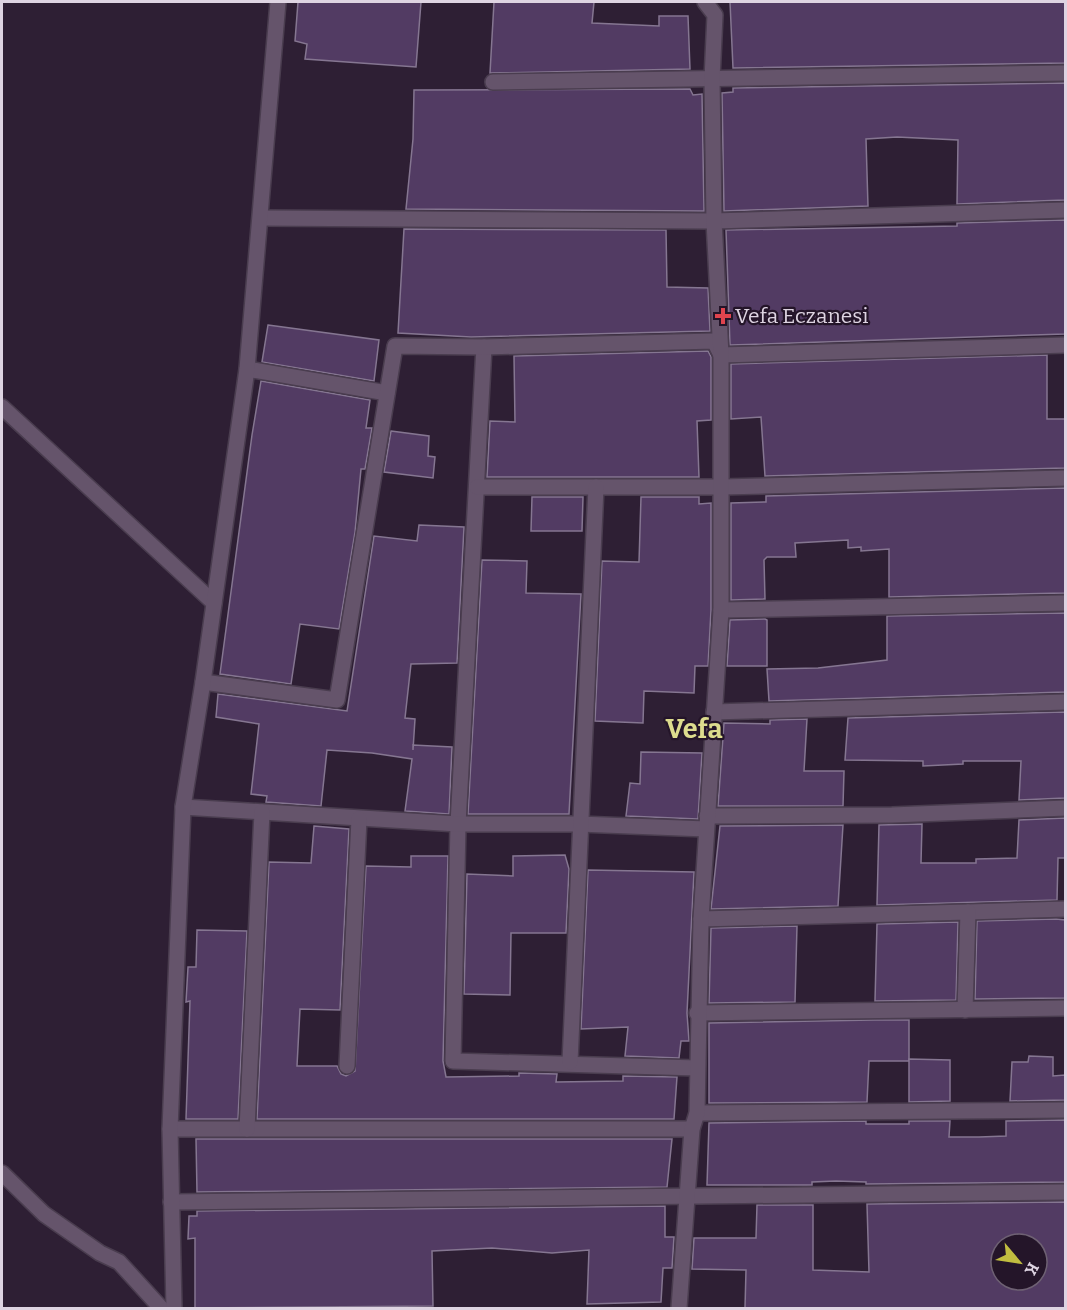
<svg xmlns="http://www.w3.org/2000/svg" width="1067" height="1310" font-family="Bitter,serif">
<rect width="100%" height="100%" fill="#2e1f34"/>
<g fill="#523b63" stroke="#857691" stroke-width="1.5" fill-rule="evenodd">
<polygon points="298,2 421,2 416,67 305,59 307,44 295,41"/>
<polygon points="494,2 594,2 592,23 659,26 659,16 688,16 690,69 490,73"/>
<polygon points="730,2 1065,2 1065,63 733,68"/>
<polygon points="1065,83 1065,200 957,204 958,140 897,137 866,139 868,206 724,211 722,93 733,92 733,88"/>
<polygon points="690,89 693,95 702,94 704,211 406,209 413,139 414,90"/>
<polygon points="1065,220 1065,334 730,345 726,230 957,226 957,223"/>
<polygon points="404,229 666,230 667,287 708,288 710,331 471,337 398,333"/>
<polygon points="268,325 379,340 374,381 262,362"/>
<polygon points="708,351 711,357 711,420 697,421 699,477 487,477 490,421 515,422 514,356"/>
<polygon points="1047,355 1047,419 1065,419 1065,468 765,476 761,417 731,419 731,364"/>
<polygon points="261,381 370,400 366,428 372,428 365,469 361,469 355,532 339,629 300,624 291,684 220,674 252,435"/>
<polygon points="391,431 429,436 428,456 435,457 433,478 384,472"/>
<polygon points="1065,488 1065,593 889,597 889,549 861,551 861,547 848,548 848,540 795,543 796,557 767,557 764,560 765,599 731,600 731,503 766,502 766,496"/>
<polygon points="532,497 583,497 582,531 531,531"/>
<polygon points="641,497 699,497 699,504 711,503 711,610 708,666 695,666 694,693 644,691 643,723 595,721 602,561 639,562"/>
<polygon points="419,525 464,527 457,663 411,664 405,718 415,719 413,750 413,745 452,747 449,814 405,811 412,759 372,753 327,750 321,806 266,802 267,796 251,794 259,724 216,717 218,694 347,711 374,536 417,541"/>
<polygon points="482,560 527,561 526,593 581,594 569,814 468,814"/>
<polygon points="1065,613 1065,692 769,701 767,669 818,668 887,660 887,616"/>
<polygon points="765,619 767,620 767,666 727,666 730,620"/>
<polygon points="1065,712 1065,798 1019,800 1021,761 963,761 963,764 923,766 923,761 845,760 848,718"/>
<polygon points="807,719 804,771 844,771 843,806 718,806 724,723 770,724 770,720"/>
<polygon points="641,752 702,753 698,819 626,816 630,783 640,784"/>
<polygon points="1065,818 1065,858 1058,858 1057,900 877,905 879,825 922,824 921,863 976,863 976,859 1017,858 1019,820"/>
<polygon points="843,825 838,906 711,909 720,826"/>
<polygon points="314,826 349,829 340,1010 300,1009 297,1066 337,1066 341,1074 346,1076 355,1071 366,866 411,867 411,856 448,856 443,1061 446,1077 519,1076 519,1073 557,1074 556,1082 623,1081 623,1076 677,1077 674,1119 257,1119 269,862 311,863"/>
<polygon points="565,855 569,869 566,933 511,933 510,995 464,994 467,874 513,876 513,856"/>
<polygon points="588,870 694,872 687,1013 689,1041 681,1041 679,1058 625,1056 628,1027 581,1029"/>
<polygon points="1056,919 1065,920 1065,998 975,999 977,921"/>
<polygon points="958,922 956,1000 875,1001 877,924"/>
<polygon points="797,926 795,1002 709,1003 711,928"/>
<polygon points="197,930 247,931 238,1119 186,1119 190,1001 186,1002 188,967 196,967"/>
<polygon points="874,1020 909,1020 909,1061 869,1061 867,1102 709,1103 709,1023"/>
<polygon points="1029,1056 1053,1057 1053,1076 1065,1075 1065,1100 1010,1101 1012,1062 1028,1062"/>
<polygon points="909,1059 950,1060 950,1101 909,1102"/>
<polygon points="1065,1120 1065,1182 866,1184 866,1182 836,1181 812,1182 812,1185 707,1185 709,1123 866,1121 866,1124 909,1124 909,1121 950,1121 949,1137 979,1137 1006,1136 1006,1121"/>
<polygon points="196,1139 672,1139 667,1187 197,1192"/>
<path d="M 1065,1202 L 1065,1308 L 745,1308 L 746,1270 L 692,1269 L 694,1238 L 756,1238 L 757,1205 L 813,1205 L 813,1270 L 869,1272 L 867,1204 ZM 1001,1244 L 1037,1244 L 1037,1280 L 1001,1280 Z"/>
<polygon points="665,1206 665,1237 674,1237 672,1268 663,1268 661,1302 587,1304 589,1250 552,1253 492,1248 432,1251 433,1306 195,1308 195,1238 188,1239 189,1216 197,1216 197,1211"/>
</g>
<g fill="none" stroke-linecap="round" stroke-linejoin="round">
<g stroke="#4a3d4f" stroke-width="18">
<g id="minor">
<polyline points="493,82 1066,73"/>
<polyline points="261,218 714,221 1066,210"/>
<polyline points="484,347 458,824 453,1061 697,1068"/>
<polyline points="247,369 387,393"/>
<polyline points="2,407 214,603"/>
<polyline points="477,487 722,487 1066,478"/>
<polyline points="721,610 1066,603"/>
<polyline points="203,682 337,700 395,346 484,347 714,341 721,355 1066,345"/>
<polyline points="714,712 1066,702"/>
<polyline points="183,807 458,824 579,824 706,829"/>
<polyline points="707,816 892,815 1066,808"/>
<polyline points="968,912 1066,909"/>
<polyline points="701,919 968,912 965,1010"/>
<polyline points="697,1013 1066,1008"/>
<polyline points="570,1062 596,487"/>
<polyline points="347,1066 359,819"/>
<polyline points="697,1113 1066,1110"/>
<polyline points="170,1129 692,1129"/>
<polyline points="247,1129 262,812"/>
<polyline points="2,1173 44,1214 100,1253 119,1262 161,1308"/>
<polyline points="171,1202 1066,1192"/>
<polyline points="174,1308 170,1129 183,807 203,682 247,369 278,2"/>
<polyline points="679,1308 692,1129 697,1113 701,919 721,610 721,355 714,221 712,79 715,15 705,2"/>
</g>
</g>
<use href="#minor" stroke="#65546b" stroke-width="15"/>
</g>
<path fill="#e0444e" stroke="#241529" stroke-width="2" d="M720 307h6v6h6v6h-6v6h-6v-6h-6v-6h6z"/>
<g text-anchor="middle" stroke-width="4.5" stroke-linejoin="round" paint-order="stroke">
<g font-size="21" fill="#ded4e2" stroke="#241529" text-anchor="start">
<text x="735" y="323">Vefa Eczanesi</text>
</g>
<g font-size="27" font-weight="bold" fill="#dddc8e" stroke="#241529">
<text x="694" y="738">Vefa</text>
</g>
</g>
<rect width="1067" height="1310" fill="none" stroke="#ded4e2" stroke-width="6"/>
<g transform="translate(1019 1262) rotate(119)"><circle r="28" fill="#241529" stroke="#6e6173" stroke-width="1.5"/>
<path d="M0-4.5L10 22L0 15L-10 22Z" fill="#c1bd40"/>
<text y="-9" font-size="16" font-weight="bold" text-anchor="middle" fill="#ded4e2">K</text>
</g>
</svg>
